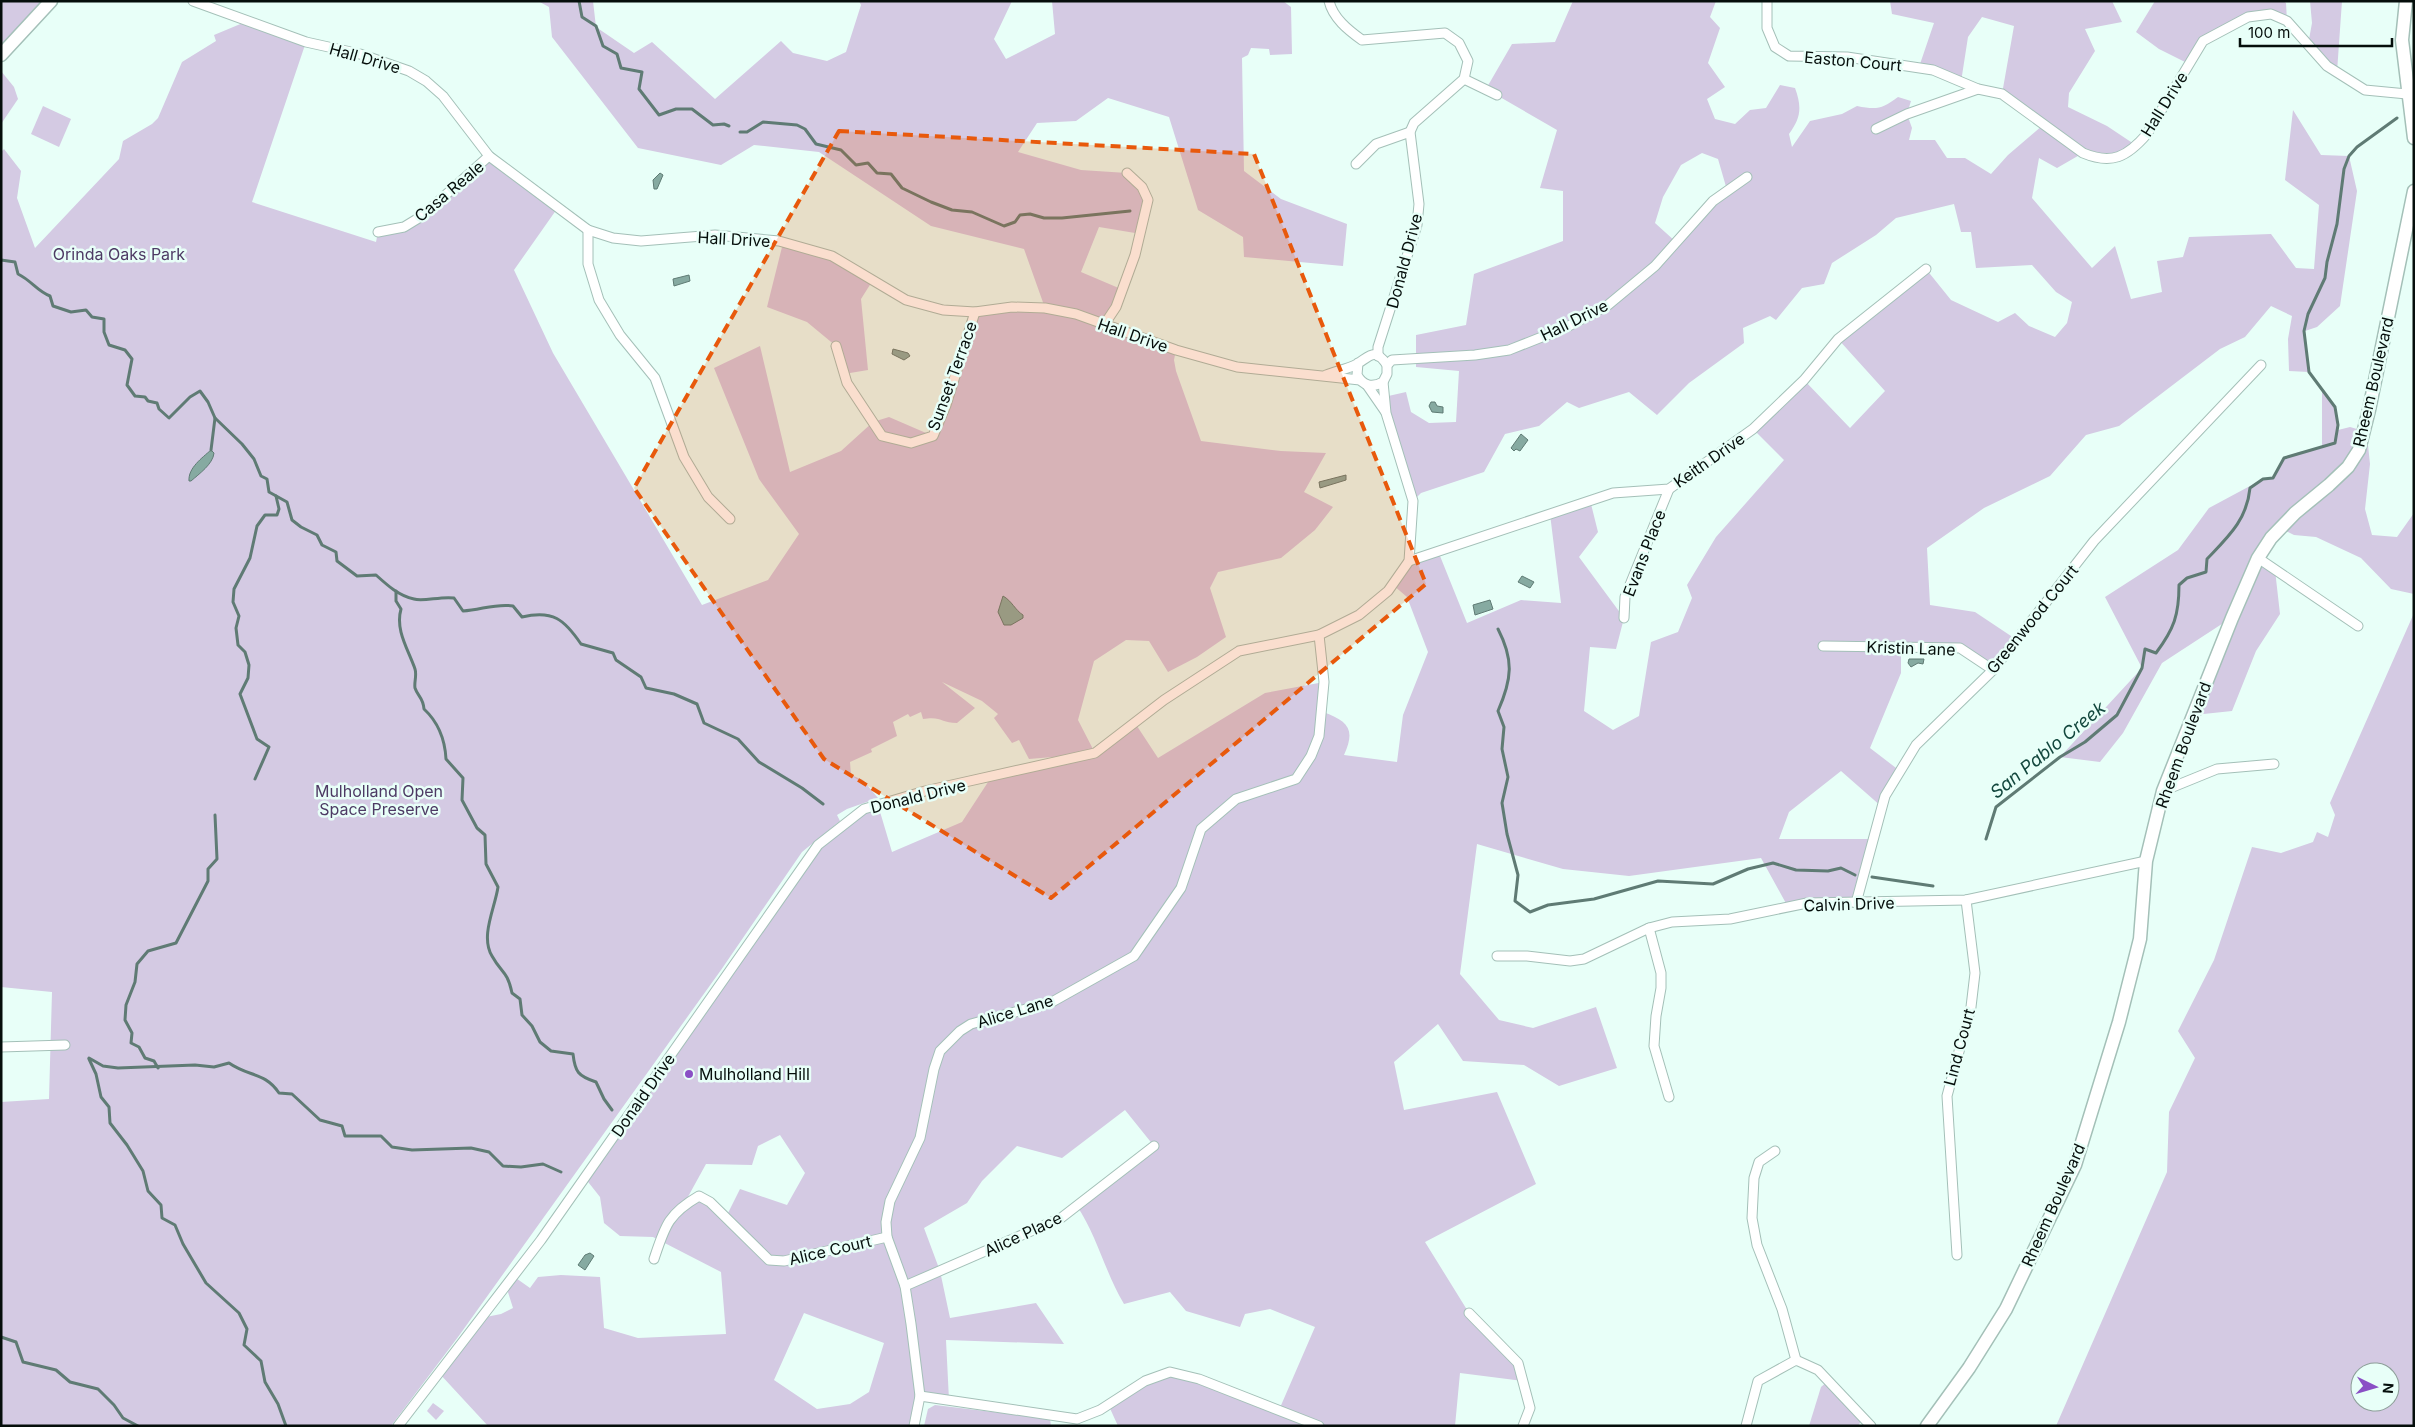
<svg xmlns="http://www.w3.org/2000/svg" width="2415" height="1427" font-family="Inter,sans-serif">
<rect width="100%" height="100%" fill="#e8fff8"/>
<g fill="#d4cae3" fill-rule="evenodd">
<polygon points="1,1 51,1 1,55"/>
<path d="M 538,1 L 593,1 L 596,27 L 634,53 L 652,42 L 715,99 L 781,41 L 793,53 L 827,61 L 846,52 L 861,5 L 859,1 L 1012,1 L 994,39 L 1006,59 L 1055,34 L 1052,1 L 1283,1 L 1291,7 L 1292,54 L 1270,55 L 1269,49 L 1251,48 L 1248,55 L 1242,58 L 1244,171 L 1281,199 L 1347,224 L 1343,266 L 1244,257 L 1243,237 L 1198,210 L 1169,117 L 1108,98 L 1076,121 L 1037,123 L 1018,152 L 1081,170 L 1127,173 L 1148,200 L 1141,234 L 1099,227 L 1081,272 L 1121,289 L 1104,324 L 1176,350 L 1174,360 L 1176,371 L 1201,441 L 1281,451 L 1326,453 L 1304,492 L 1333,507 L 1315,530 L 1281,558 L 1218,572 L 1210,588 L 1226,637 L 1197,657 L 1168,672 L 1149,641 L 1126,640 L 1094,661 L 1078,720 L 1095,753 L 1135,723 L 1158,758 L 1265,693 L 1324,682 L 1323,712 C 1348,721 1356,729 1344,755 L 1397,762 L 1403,715 L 1428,652 L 1407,597 L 1393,585 L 1409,561 L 1438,551 L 1467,623 L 1521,600 L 1561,603 L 1550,514 L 1590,500 L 1598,532 L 1579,557 L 1624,618 L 1616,649 L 1590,647 L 1584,711 L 1613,730 L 1639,716 L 1651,642 L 1678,632 L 1692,598 L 1687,585 L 1716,537 L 1784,460 L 1753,429 L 1804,380 L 1850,428 L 1885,391 L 1838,339 L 1926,269 L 1951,300 L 1998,322 L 2015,313 L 2029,326 L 2055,337 L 2067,323 L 2072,302 L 2056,292 L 2032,265 L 1976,268 L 1971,232 L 1961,232 L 1954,204 L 1896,218 L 1876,235 L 1832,263 L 1824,284 L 1802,288 L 1776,320 L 1770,316 L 1743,328 L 1744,343 L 1689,383 L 1657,415 L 1629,392 L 1579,408 L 1567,402 L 1539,426 L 1505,434 L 1484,472 L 1421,493 L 1413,501 L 1384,397 L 1406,392 L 1411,412 L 1429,423 L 1456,422 L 1459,371 L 1416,367 L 1416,335 L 1466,325 L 1474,274 L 1563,241 L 1563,191 L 1540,188 L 1557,130 L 1486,89 L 1512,44 L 1555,42 L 1573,1 L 1716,1 L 1710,17 L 1720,28 L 1708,63 L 1725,87 L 1707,99 L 1715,119 L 1735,124 L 1750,110 L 1766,108 L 1780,85 L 1795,88 C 1802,107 1801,118 1789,134 L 1792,147 L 1810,121 L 1842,114 L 1857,106 C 1877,110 1882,109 1898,97 L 1911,101 L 1907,114 L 1912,128 L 1909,140 L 1935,140 L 1947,158 L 1965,158 L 1991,174 L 2008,155 L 2043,125 L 2002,94 L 2014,26 L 1982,17 L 1968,37 L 1961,82 L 1919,67 L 1934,23 L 1892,14 L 1890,1 L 2112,1 L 2122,22 L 2085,29 L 2095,51 L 2069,93 L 2068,107 L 2107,126 L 2137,146 L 2112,159 L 2083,153 L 2057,168 L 2039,158 L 2032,198 L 2092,268 L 2115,246 L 2131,299 L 2162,292 L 2157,261 L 2183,257 L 2189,237 L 2271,234 L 2296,268 L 2314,269 L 2319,205 L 2285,180 L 2293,110 L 2321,155 L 2349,156 L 2357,191 L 2340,306 L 2317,327 L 2305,331 L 2309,372 L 2289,371 L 2288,339 L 2292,316 L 2271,306 L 2245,337 L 2220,349 L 2119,426 L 2086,435 L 2050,476 L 1984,508 L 1927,548 L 1930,605 L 1975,612 L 2017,640 L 1993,670 L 1960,648 L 1901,647 L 1901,673 L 1870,748 L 1900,771 L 1882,807 L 1841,771 L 1789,812 L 1779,839 L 1873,839 L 1856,903 L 1788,907 L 1761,858 L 1629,876 L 1563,869 L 1477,844 L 1460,974 L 1499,1020 L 1533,1028 L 1596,1007 L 1617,1068 L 1559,1086 L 1524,1065 L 1463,1061 L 1438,1024 L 1394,1062 L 1404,1110 L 1497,1092 L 1536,1184 L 1425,1242 L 1469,1313 L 1518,1363 L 1523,1381 L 1460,1373 L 1455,1426 L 1118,1426 L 1108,1404 L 1170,1372 L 1279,1410 L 1315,1327 L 1270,1309 L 1245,1314 L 1240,1327 L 1186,1311 L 1170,1292 L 1124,1304 C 1105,1272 1097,1236 1077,1206 L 1154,1146 L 1125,1110 L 1062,1158 L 1017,1146 L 982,1181 L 967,1203 L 924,1228 L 940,1271 L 950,1318 L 1036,1303 L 1064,1344 L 946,1340 L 949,1400 L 920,1396 L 914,1426 L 488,1426 L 439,1373 L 481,1318 L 501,1314 L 513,1308 L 506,1286 L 513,1276 L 530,1288 L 538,1277 L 561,1275 L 600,1277 L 604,1328 L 638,1338 L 726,1334 L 721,1272 L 653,1237 L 620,1236 L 604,1223 L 600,1197 L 585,1178 L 818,845 L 864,809 L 878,805 L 892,852 L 962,822 L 990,779 L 1089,754 L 1029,759 L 1019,740 L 1012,743 L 994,718 L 998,714 L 982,701 L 942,682 L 975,708 L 957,723 C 941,723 942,716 923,719 L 921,712 L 910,717 L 908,714 L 893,722 L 897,736 L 871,749 L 872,752 L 850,762 L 851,775 L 863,780 L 878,798 L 847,809 L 837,815 L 840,821 L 802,852 L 721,970 L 458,1337 L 391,1426 L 1,1426 L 1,1102 L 49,1099 L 52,992 L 1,987 L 1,152 L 4,149 L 21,171 L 17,198 L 35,248 L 119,159 L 123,141 L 152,124 L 158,118 L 182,62 L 216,41 L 214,35 L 250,20 L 306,42 L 252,202 L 376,242 L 378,232 L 404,227 L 489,156 L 559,206 L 514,270 L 553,353 L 702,605 L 768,580 L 799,534 L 759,479 L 714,368 L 760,346 L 790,472 L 841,451 L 873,422 L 889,417 L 933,436 L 975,312 L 1045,308 L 1024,249 L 931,226 L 819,152 L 754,145 L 721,165 L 638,148 L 552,37 L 549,7 ZM 1702,153 L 1718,159 L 1727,190 L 1676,242 L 1655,223 L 1663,197 L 1681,165 ZM 780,1135 L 805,1173 L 787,1205 L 740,1189 L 726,1217 L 699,1196 L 684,1204 L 706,1164 L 752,1165 L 758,1146 ZM 804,1313 L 884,1343 L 869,1392 L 850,1404 L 817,1409 L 774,1380 Z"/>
<polygon points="2155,1 2283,1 2286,3 2287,21 2271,14 2248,17 2203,41 2189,64 2159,49 2136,32"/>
<polygon points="2310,1 2342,1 2337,72 2308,45 2312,23"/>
<polygon points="1,71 14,87 18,99 1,124"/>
<polygon points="43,106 71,119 59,147 31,134"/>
<polygon points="783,243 832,256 873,280 861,299 868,370 844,374 836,346 807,322 767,307"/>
<polygon points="2322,388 2335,407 2338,430 2350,427 2357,429 2368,445 2370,464 2365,509 2372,535 2397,537 2414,513 2414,594 2391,589 2361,558 2316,537 2294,535 2280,528 2258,558 2275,570 2280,614 2256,651 2232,711 2194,715 2231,618 2162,663 2123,733 2100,762 2060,757 2142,668 2105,597 2178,550 2209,508 2263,479 2273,478 2284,458 2299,452 2322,448"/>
<path d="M 2414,613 L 2414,1426 L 2056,1426 L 2167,1172 L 2169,1112 L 2195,1058 L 2178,1031 L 2214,960 L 2252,847 L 2281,853 L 2313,842 L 2317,832 L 2328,837 L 2335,815 L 2330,803 ZM 2360,1372 L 2390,1372 L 2390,1402 L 2360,1402 Z"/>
<polygon points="1828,1381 1863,1418 1858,1426 1809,1426 1821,1387"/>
<polygon points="433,1403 444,1411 436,1420 427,1411"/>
<polygon points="935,1405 1050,1419 1051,1426 924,1426 928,1409"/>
</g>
<g fill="#86aaa1" stroke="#5f7b74">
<polygon points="660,173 663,175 657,189 654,189 653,180"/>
<polygon points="689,275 690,281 674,286 673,279"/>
<polygon points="893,349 908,353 910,356 904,360 892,354"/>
<polygon points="1431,402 1435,402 1437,406 1443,407 1443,413 1432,412 1429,406"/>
<polygon points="1521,434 1528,440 1520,451 1516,449 1514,451 1511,448"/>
<path d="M 211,450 L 214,453 C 213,464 199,474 191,481 L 189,481 C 188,468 202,458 211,450 Z"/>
<polygon points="1346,475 1346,480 1320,488 1319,482"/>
<polygon points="1522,576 1534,582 1530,588 1518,582"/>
<path d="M 1003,596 C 1012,601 1015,610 1023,615 L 1023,618 L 1011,625 L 1004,625 L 998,612 Z"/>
<polygon points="1490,600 1493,609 1475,615 1473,605"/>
<polygon points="1909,659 1924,659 1923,664 1918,663 1911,667 1908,663"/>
<polygon points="590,1253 594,1256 585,1270 578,1265 585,1255"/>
</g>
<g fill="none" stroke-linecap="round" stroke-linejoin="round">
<g stroke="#5f7b74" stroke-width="3">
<polyline points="579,1 582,17 596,26 603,46 617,54 621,68 642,72 639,89 659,115 676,109 692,109 713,125 724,124 729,126"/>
<polyline points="740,132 747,132 763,122 797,125 805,129 816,144 841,150 856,165 868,163 877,173 891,174 902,188 931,202 952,210 972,212 1004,226 1015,222 1020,215 1030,214 1044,218 1062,218 1130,211"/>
<path d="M 1,260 L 15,262 L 18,274 C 32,281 37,291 50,296 L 53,306 L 71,312 L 86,310 L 92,317 L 104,319 L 104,332 L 109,345 L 125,350 L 132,359 L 127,385 L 135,396 L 145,397 L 148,401 L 157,403 L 159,409 L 169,418 L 190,397 L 200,391 L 208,402 L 215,418 L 242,444 L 254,459 L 261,476 L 267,479 L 269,492 L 287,502 L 292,520 L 301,527 L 317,535 L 322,545 L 336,552 L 337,561 L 357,576 L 376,575 C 387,585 399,596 414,599 C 423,602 441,596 454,598 L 463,611 C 481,610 496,603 513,606 L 522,617 C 553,610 564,619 581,644 L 613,653 L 616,660 L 641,677 L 646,688 L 674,694 L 697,704 L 704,723 L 738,739 L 759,762 L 802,788 L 823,804"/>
<polyline points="211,450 215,418"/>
<path d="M 396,591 L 396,601 L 401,609 C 395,630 408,649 415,669 C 417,675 414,682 415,688 C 418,697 423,697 424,709 C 438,722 445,740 446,759 L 463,778 L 462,800 L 477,828 L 485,835 L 486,864 L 498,887 C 495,908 480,936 492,956 C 502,974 507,970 512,993 L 520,999 L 522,1015 L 532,1026 L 540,1042 L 551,1051 L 573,1054 C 575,1072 578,1076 596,1082 L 604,1099 L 612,1110"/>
<path d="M 1498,629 C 1514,660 1512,679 1498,711 L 1504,727 L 1502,749 L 1508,777 L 1502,803 L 1507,834 L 1518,875 L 1515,901 L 1530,912 L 1548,905 L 1594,899 L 1658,881 L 1713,884 L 1748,869 L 1773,863 L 1796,870 L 1828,871 L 1841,868 L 1855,875"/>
<polyline points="255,779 269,747 257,739 240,694 248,678 249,665 245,652 238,645 236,628 239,616 233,602 234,589 250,558 257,526 265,515 277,515 279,509 276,496"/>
<path d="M 1986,839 L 1996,807 L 2060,757 L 2085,742 L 2117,715 L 2142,668 L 2145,649 L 2156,653 C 2174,629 2179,615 2179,585 L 2187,578 L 2206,572 L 2207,559 C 2228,537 2247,520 2250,488 L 2263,479 L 2273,478 L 2284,458 L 2335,443 L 2338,425 L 2335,407 L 2309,372 L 2304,331 L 2308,314 L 2325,278 L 2327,262 L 2337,224 L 2344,169 L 2349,156 L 2357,147 L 2397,118"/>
<polyline points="1872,877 1933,886"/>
<path d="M 89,1058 L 103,1066 L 118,1068 L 195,1065 L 214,1067 L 229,1063 C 249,1077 265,1072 279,1093 L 292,1094 L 320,1120 L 342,1126 L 345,1136 L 381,1136 L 392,1147 L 412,1150 L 471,1148 L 489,1152 L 503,1166 L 521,1167 L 543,1164 L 561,1172"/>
<polyline points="89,1059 96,1074 101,1097 109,1107 110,1123 127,1145 143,1171 148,1191 161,1205 162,1218 175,1225 183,1244 206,1283 239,1313 247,1329 244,1345 261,1361 265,1382 278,1404 286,1426"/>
<polyline points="158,1068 154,1061 145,1058 139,1047 131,1043 132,1033 125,1020 126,1005 135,982 137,964 148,951 176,943 208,881 208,869 217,859 215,815"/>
<polyline points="1,1337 16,1342 23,1362 56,1370 70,1382 98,1389 114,1405 123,1418 138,1426"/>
</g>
<g stroke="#a4c0b8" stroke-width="11">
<g id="street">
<polyline points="193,1 306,42 360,54 409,71 426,81 443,96 489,156 588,230 613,238 641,241 715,235 779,241 832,256 906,300 943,310 975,312 1012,307 1045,308 1076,314 1176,350 1237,367 1360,380"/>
<path d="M 1329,1 C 1333,18 1348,30 1362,40 L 1445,33 L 1459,43 L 1468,61 L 1464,79 L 1414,123 L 1410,132 L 1419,204 L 1417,225 L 1378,347 L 1378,356"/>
<path d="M 1767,1 L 1767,28 L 1775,47 L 1789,56 L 1847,57 L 1933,70 L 1978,89 L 2002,94 L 2083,153 C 2112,165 2127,157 2147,134 L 2203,41 L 2248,17 L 2271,14 L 2287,21 L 2327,66 L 2365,90 L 2407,94"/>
<polyline points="1464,79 1497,95"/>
<polyline points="1876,129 1907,114 1978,89"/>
<polyline points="1356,164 1376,144 1410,132"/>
<polyline points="588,230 588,264 599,300 620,335 655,378 684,457 708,497 730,519"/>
<polyline points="378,232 404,227 422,216 489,156"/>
<polyline points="1104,325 1116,307 1135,255 1148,200 1142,187 1127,173"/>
<polyline points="836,346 847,383 882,436 911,443 933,436 946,405 975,312"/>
<polyline points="1387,365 1392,360 1475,355 1509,350 1567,327 1608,305 1655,266 1713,201 1747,177"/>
<path d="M 1326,375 C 1336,371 1348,369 1357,364 C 1369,357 1375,346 1387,365 L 1387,374 L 1383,382 C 1372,388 1363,386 1357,375 L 1358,363"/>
<polyline points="1367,385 1385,411"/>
<polyline points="2258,558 2358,626"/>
<polyline points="1409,561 1613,493 1669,489 1753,429 1804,380 1838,339 1926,269"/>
<polyline points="1624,618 1625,597 1669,489"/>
<polyline points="1823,646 1960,648 1993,670"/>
<polyline points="2163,791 2217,769 2274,764"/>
<polyline points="1856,903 1885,796 1916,745 1993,670 2094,541 2261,365"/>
<polyline points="1649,928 1661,973 1661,988 1656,1016 1654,1046 1669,1097"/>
<polyline points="1497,956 1527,956 1570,961 1584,959 1649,928 1672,922 1730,919 1807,903 1966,900 2146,861"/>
<polyline points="1,1047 65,1045"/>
<polyline points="1775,1151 1759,1162 1754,1178 1752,1218 1757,1245 1782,1309 1796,1360"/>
<polyline points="1957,1255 1947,1096 1971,1007 1975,973 1966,900"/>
<path d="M 654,1259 C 665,1226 668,1214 699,1196 L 710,1202 L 769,1260 L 784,1261 L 887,1237"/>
<polyline points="905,1286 1061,1218 1154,1146"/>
<polyline points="1469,1313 1518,1363 1530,1408 1523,1426"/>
<polyline points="920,1396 1077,1419 1100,1410 1145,1381 1170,1372 1199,1379 1319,1426"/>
<polyline points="398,1426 541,1240 818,845 864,809 925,791 1095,753 1164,700 1239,651 1319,635 1359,615 1388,591 1409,561 1413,501 1386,413 1383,382"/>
<polyline points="914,1426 920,1396 911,1324 905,1286 887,1237 886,1222 890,1201 920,1138 934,1069 940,1051 960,1031 971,1024 1052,1002 1134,956 1181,888 1201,829 1236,799 1296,779 1311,756 1319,736 1324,682 1319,635"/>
<polyline points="1746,1426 1758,1381 1796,1360 1818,1370 1871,1426"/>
</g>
</g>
<g stroke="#a4c0b8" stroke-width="15">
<g id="secondary">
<polyline points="2406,1 2402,40 2414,138"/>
<polyline points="1,55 51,1"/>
<polyline points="1927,1426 1969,1368 2006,1309 2075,1165 2119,1022 2140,939 2146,861 2163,791 2232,618 2258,558 2271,538 2295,513 2329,485 2348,467 2359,450 2369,410 2414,191"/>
</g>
</g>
<use href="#street" stroke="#fff" stroke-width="9"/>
<use href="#secondary" stroke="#fff" stroke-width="12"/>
</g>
<path fill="#e8590c" fill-opacity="0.2" stroke="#e8590c" stroke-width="4" stroke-dasharray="10 6" stroke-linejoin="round" d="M 839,131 L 1254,154 L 1426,584 L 1051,898 L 824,759 L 634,488 Z"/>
<circle fill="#8a4fc5" stroke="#e8fff8" stroke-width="2" cx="689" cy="1074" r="5"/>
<g text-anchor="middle" stroke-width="5" stroke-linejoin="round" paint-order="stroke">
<g font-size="16" fill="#050e0b" stroke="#e8fff8">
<text transform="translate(365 58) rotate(16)" y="6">Hall Drive</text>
<text transform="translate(1853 61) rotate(5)" y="6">Easton Court</text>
<text transform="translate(2164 104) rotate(-58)" y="6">Hall Drive</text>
<text transform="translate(449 191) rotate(-40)" y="6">Casa Reale</text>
<text transform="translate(734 239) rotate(3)" y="6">Hall Drive</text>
<text transform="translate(1404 261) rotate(-75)" y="6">Donald Drive</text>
<text transform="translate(1574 320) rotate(-26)" y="6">Hall Drive</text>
<text transform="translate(1133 335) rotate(19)" y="6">Hall Drive</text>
<text transform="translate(952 376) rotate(-70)" y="6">Sunset Terrace</text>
<text transform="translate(2373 382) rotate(-77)" y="6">Rheem Boulevard</text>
<text transform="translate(1709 460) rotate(-35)" y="6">Keith Drive</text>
<text transform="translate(1644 553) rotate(-69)" y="6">Evans Place</text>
<text transform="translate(2032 619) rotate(-51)" y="6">Greenwood Court</text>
<text transform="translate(1911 648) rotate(2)" y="6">Kristin Lane</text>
<text transform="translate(2183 745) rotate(-70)" y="6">Rheem Boulevard</text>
<text transform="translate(918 796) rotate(-14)" y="6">Donald Drive</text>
<text transform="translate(1849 904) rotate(-2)" y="6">Calvin Drive</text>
<text transform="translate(1015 1011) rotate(-17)" y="6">Alice Lane</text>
<text transform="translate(1959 1047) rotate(-75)" y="6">Lind Court</text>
<text transform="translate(643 1095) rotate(-55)" y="6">Donald Drive</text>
<text transform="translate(2053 1205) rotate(-66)" y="6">Rheem Boulevard</text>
<text transform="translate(1023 1234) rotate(-25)" y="6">Alice Place</text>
<text transform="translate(830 1250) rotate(-13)" y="6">Alice Court</text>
</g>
<g font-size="16" fill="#4d3a64" stroke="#e8fff8">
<text x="119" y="260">Orinda Oaks Park</text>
<text x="379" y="797">Mulholland Open<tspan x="379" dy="18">Space Preserve</tspan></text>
</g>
<g font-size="16" fill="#050e0b" stroke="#e8fff8" text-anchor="start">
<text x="699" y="1080">Mulholland Hill</text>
</g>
<g font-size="18" font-style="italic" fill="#12473d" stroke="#e8fff8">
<text transform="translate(2048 750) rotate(-39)" y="6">San Pablo Creek</text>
</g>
</g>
<rect width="2415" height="1427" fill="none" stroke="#050e0b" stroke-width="5"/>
<g transform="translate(2375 1387) rotate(95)"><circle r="24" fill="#e8fff8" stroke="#8d9f99"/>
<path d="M0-4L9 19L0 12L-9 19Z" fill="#8a4fc5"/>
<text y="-8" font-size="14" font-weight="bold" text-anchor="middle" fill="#050e0b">N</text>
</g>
<path d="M2240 38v8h152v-8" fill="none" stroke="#050e0b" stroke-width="2.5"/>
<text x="2248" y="38" font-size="15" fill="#050e0b" stroke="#e8fff8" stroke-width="4" paint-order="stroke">100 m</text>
</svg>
